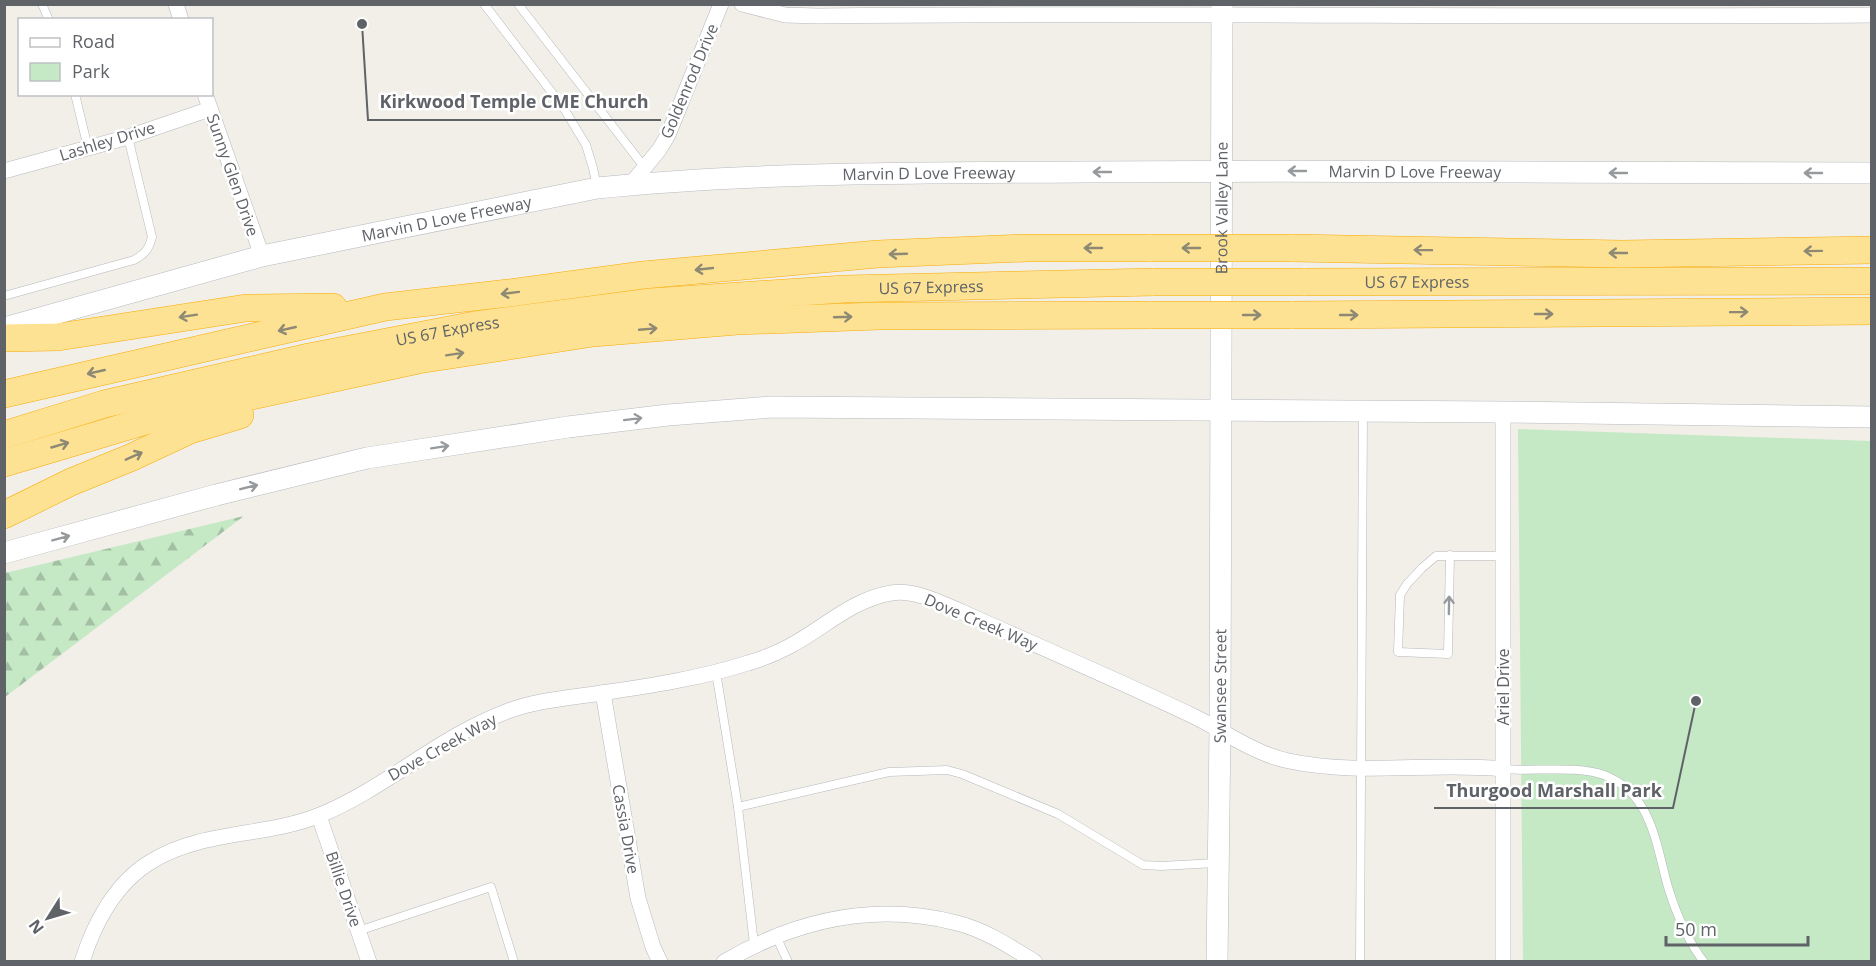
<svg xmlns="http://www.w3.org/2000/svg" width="1876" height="966" font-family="'Open Sans',sans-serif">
<defs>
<pattern id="forest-firs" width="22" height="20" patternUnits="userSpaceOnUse" patternTransform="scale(1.5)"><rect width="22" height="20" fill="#c5e8c5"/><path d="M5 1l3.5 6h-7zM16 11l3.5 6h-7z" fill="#a3c0a4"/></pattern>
</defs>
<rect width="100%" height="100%" fill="#f1efe8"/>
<polygon fill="#c5e8c5" points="1518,429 1871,441 1871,961 1523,961"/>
<polygon fill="url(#forest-firs)" points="244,516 5,697 5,573"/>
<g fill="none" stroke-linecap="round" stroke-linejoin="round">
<g stroke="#b5b8bc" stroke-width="9">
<g id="lane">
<polyline points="42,4 49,20"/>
<polyline points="484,4 563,107 586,145 593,168 597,187"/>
<polyline points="518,4 645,168"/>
<polyline points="75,94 88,148"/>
<path d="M 4,296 L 134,260 C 145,254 149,249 152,237 L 128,137"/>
<polyline points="1450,555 1448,654 1398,652 1400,595 1407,584 1422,568 1436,556 1504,556"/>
<polyline points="716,672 738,807 754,944"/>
<path d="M 1503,769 C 1533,772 1577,765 1604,775 C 1652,793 1656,845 1668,887 C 1676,913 1687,940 1704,962"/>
<polyline points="738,807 889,772 947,770 962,774 1058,814 1143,865 1161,866 1216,863"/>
<polyline points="358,931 491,887 514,962"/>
<polyline points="776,936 788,962"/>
<polyline points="1360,962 1363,412"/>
</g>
</g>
<g stroke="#b5b8bc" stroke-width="16">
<g id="street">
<polyline points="176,4 181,20"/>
<path d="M 742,4 L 785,15 L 818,16 C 1169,12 1520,18 1872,15"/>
<polyline points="205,94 262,256"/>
<polyline points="4,171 128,137 210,109"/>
<polyline points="631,184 659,150 668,135 721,4"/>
<polyline points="603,693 638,898 653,947 660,962"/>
<polyline points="319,816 369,962"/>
<path d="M 82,962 C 94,923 116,882 152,861 C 203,830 266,837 320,815 C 386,788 440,736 508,711 C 538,700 569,698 601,693 C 650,686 701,678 748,663 C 762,659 777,653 790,646 C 824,628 851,600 891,593 C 914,589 941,603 962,612 C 1038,646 1115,679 1191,715 C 1223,730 1254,754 1289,761 C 1360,776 1432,762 1503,769"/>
<path d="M 724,962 C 796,920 875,902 957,923 C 985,930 1011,947 1035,962"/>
<polyline points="1503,962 1503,412"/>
</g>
</g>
<g stroke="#b6babf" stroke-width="22">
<g id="secondary">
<path id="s1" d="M 4,328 L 262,256 L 597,188 C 758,172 921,173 1083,172 C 1346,170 1609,173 1872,173"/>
<polyline points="4,553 216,495 367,458 568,427 668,415 772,407 1503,412 1872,417"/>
<path id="s2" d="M 1217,962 L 1220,731 L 1222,4"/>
</g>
</g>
<g stroke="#f9ab00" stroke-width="28">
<g id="highway">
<polyline points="1292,248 1622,254 1872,250"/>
<path id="s3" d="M 1303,282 L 1872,281"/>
<polyline points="1291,315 1872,311"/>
<polyline points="4,338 58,337 246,308 333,307"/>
<polyline points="4,394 385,307 509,293 643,275 878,254 1027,248 1151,248"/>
<path id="s4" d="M 4,435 L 104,404 L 309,357 L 475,325 L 651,302 L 844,289 L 1154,282"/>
<polyline points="4,463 172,413 418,360 593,333 737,321 879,316 1151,315"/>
<polyline points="4,515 71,482 130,458 190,430 240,415"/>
</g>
</g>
<use href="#lane" stroke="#fff" stroke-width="8"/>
<use href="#street" stroke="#fff" stroke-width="15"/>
<use href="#secondary" stroke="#fff" stroke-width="21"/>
<use href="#highway" stroke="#fde293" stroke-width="27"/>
<g stroke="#f9ab00" stroke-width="28" stroke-linecap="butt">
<g id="highway-bridge">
<polyline points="1151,248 1292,248"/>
<polyline points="1154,282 1303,282"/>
<polyline points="1151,315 1291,315"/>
</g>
</g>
<use href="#highway-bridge" stroke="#fde293" stroke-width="27"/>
</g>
<defs><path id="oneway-shaft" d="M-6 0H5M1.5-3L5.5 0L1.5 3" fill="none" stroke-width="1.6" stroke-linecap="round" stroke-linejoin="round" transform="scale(1.5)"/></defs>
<g stroke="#979a9d">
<use href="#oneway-shaft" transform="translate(1297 171) rotate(-180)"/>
<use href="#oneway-shaft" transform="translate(1102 172) rotate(180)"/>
<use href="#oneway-shaft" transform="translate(1618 173) rotate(-180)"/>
<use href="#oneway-shaft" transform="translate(1813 173) rotate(-180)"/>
<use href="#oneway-shaft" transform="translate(633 419) rotate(-7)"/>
<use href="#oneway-shaft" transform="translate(440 447) rotate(-9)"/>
<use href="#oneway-shaft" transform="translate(249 487) rotate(-14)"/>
<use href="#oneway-shaft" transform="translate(61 538) rotate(-15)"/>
<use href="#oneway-shaft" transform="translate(1449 605) rotate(-89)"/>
</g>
<g stroke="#8e8975">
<use href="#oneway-shaft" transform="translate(1093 248) rotate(-180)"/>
<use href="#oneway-shaft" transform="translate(1191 248) rotate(-180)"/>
<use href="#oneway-shaft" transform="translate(1423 250) rotate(-179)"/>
<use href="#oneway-shaft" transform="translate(1813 251) rotate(179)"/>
<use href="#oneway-shaft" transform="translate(1618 253) rotate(-180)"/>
<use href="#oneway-shaft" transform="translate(898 254) rotate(178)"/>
<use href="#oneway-shaft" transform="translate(704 269) rotate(174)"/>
<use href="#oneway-shaft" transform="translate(510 293) rotate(173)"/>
<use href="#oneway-shaft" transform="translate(1739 312) rotate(-1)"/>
<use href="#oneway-shaft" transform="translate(1544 314)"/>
<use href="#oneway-shaft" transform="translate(1252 315)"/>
<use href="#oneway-shaft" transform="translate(1349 315)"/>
<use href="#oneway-shaft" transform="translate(188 316) rotate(171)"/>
<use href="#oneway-shaft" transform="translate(843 317) rotate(-2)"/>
<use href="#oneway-shaft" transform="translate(287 329) rotate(167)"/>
<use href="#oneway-shaft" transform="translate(648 329) rotate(-5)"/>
<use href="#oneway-shaft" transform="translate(455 354) rotate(-9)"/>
<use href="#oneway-shaft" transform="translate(96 372) rotate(167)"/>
<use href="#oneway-shaft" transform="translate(60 445) rotate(-16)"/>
<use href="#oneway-shaft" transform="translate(134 456) rotate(-24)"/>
</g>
<g text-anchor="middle" stroke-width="5" stroke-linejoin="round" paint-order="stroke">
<g font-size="16" fill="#5f6368" stroke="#fff">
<text transform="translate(689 81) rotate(-67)" y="6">Goldenrod Drive</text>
<text transform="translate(107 141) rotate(-17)" y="6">Lashley Drive</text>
<text dy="6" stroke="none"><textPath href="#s1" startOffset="1428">Marvin D Love Freeway</textPath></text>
<text dy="6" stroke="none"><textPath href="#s1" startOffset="942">Marvin D Love Freeway</textPath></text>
<text transform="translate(233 175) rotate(71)" y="6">Sunny Glen Drive</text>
<text dy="6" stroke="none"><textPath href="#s2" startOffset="754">Brook Valley Lane</textPath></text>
<text dy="6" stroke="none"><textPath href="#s1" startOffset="456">Marvin D Love Freeway</textPath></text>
<text dy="6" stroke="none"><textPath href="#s3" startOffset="114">US 67 Express</textPath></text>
<text dy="6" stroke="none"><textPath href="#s4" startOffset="942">US 67 Express</textPath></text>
<text dy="6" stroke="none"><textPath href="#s4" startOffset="456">US 67 Express</textPath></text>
<text transform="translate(981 622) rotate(23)" y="6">Dove Creek Way</text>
<text dy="6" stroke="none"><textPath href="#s2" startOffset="276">Swansee Street</textPath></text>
<text transform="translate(1503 687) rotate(-90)" y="6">Ariel Drive</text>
<text transform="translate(442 747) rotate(-29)" y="6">Dove Creek Way</text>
<text transform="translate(626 829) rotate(80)" y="6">Cassia Drive</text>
<text transform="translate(344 889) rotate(71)" y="6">Billie Drive</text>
</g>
</g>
<path fill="none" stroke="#5f6368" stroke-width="2" d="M362 24L368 120H661M1696 701L1673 808H1434"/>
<g fill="#5f6368" stroke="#fff" stroke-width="2">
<circle cx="362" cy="24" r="6"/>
<circle cx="1696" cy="701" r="6"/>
</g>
<g font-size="18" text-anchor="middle" font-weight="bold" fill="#5f6368" stroke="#fff" stroke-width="5" stroke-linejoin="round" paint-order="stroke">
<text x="514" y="108">Kirkwood Temple CME Church</text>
<text x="1554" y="797">Thurgood Marshall Park</text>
</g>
<rect width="1876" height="966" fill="none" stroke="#5f6368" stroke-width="12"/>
<rect x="18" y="18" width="195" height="78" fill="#ffffff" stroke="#bfc1c3" stroke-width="1.5"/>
<rect x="30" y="38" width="30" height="9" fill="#ffffff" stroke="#bfc1c3" stroke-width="1.5"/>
<text x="72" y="48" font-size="18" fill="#5f6368">Road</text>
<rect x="30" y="63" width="30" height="18" fill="#c5e8c5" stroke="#bfc1c3" stroke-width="1.5"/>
<text x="72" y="78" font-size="18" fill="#5f6368">Park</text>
<g transform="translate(48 918) rotate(233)" stroke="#ffffff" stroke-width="4.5" paint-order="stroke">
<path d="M0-4.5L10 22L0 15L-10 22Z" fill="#5f6368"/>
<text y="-9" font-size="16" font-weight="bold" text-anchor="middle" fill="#5f6368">N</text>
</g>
<path d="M1666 936v9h142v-9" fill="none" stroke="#5f6368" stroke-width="3"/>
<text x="1675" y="936" font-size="18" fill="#5f6368" stroke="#ffffff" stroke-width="4.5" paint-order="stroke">50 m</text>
</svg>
